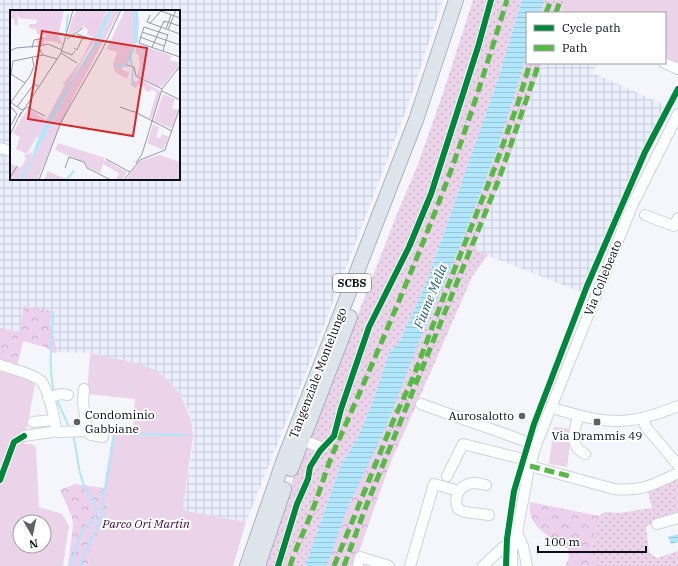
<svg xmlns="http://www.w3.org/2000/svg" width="678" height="566" font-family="'IBM Plex Serif',serif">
<defs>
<pattern id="industrial-grid" width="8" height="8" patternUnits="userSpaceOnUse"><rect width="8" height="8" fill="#ebeefd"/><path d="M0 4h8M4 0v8" fill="none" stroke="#c8cbd8"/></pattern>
<pattern id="grass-dots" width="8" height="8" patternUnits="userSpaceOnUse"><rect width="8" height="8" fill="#ebd3ea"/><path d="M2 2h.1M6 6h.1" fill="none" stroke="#c8b4c8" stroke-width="1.8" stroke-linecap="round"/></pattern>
<pattern id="forest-crowns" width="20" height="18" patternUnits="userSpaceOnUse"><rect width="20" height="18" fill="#ecd0ec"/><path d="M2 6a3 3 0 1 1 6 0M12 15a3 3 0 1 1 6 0" fill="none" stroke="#c9b1ca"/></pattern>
<pattern id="water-rules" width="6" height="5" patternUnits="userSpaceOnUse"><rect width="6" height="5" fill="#b0e7fd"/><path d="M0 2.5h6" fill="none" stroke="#96c5d8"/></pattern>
</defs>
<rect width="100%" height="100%" fill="#f4f6fc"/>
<g fill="url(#industrial-grid)" fill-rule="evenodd">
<path d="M 0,0 L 443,0 L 407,108 L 305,375 L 246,522 L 186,511 L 183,508 L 193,444 L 193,428 L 189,411 L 181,396 L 172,384 L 160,374 L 149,368 L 136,363 L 90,353 L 57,352 L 50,322 L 52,312 L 19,332 L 0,328 ZM 11,11 L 179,11 L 179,179 L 11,179 Z"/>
<polygon points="542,63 597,63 593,73 667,106 642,154 612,226 586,294 474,250 508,162"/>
</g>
<g fill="url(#grass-dots)">
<polygon points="473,0 488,0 474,51 445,145 411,237 368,324 346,385 333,434 320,449 309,466 275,566 264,566 285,500 312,428 339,363 399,209 418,164 442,96"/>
<polygon points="492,0 522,0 497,82 427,281 399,343 390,351 370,409 357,439 341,465 305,566 280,566 307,487 312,467 324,448 332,441 338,431 369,329 410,250 434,193 460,117"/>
<polygon points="545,0 565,0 560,13 540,13"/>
<polygon points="527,55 527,63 542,63 508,162 474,249 488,255 472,277 418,401 407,396 383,449 379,440 389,420 419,342 463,239 497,150"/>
<polygon points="678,473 678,517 646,526 649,553 657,558 678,551 678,566 596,566 591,550 599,516 605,512 619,513 652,508 646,484"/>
</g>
<g fill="url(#forest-crowns)">
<polygon points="24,306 52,311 50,322 57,352 54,353 45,347 23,341 17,367 0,361 0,328 19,332"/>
<polygon points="407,396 418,401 389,466 354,566 327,566 346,512 379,440 383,448"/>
<polygon points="75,484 104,488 108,502 106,519 94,541 87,566 68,566 73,525 72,517 60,490"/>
<path d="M 530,502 L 599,516 L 591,550 L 596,566 L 565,566 L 569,558 L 568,549 C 552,539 525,525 530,502 Z"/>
</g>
<g fill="#ebd3ea" fill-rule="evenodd">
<polygon points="565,0 678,0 678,63 665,57 665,13 566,13 561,11"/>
<polygon points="90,353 136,363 155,370 172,384 181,396 191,420 193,436 183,508 186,511 246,522 233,566 87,566 94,541 106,519 108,502 104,488 113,433 133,432 135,399 87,394"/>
<path d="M 0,370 L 24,378 L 35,384 L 24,444 L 32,444 L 36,447 L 39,507 L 62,514 L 69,526 L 63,566 L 0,566 ZM 20,522 L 44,522 L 44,546 L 20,546 Z"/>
<polygon points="554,427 572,429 567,467 549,464"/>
</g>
<g fill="url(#water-rules)">
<polygon points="522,0 545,0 540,13 527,13 527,55 497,150 463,239 419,342 389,420 346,512 327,566 305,566 341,465 357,439 370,409 390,351 399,343 427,281 497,82"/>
<polygon points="678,534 678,542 671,544 668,537"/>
</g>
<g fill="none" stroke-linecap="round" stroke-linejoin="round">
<g stroke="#b0e7fd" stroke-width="2">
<path d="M 53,312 C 52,339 48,366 54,392"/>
<polyline points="56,398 70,429"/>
<path d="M 71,566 C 74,554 77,542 83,531 C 86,526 93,522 95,517 C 100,507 91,499 87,491 C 77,474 78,453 73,435"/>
<path d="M 80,566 C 82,561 83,556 85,551 C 93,533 109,516 101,495 L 105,489 L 114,434 L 186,435"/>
</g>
<g stroke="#d1d3dc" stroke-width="12">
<g id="minor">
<polyline points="664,63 678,69"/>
<polyline points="0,148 11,151"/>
<polyline points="645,215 674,226 678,218"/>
<path d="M 0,365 C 11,369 34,374 41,381 C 48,388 55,420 56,430 L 58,432 L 87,431"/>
<polyline points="84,389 83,402 87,431 91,435 103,437"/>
<polyline points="48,398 61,394 68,395"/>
<polyline points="421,404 536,445"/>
<path d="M 552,408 C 577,415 604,424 631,420 C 647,418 663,412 678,406"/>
<path d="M 578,416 C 575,431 568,445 585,454"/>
<polyline points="642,418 646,427 678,465"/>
<polyline points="33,422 54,420"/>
<polyline points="24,436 52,432 56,430"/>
<polyline points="302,440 323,448"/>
<path d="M 530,466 L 614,489 C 642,492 654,484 678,473"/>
<polyline points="447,476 463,444 531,461"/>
<path d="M 486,485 C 482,484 477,483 473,483 C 459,485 453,497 458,509 L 465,512 L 489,515"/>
<polyline points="657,524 678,518"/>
<polyline points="517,533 523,546 527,566"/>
<polyline points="358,566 360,557 389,566"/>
<polyline points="410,566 434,484 459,491"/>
<polyline points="483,566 503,547 515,544"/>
<polyline points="512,566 512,551 517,533 528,473 536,445 632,206 678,114"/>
</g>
</g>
<g stroke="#aab2bd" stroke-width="16">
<g id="highway">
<polyline points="291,469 350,317"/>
<polyline points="247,566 283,462 416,120 456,0"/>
<polyline points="258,566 284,489"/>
</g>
</g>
<use href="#minor" stroke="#fdfeff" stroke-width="10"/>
<use href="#highway" stroke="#dde4ec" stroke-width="14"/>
<g stroke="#58b947" stroke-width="5" stroke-dasharray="10 5" stroke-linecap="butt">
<polyline points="546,13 551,0"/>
<polyline points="556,13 560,0"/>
<polyline points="530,466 569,476"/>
<path d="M 290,566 C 296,547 305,530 312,511 C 320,492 325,472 333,453 C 373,363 412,273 447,181 C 469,122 488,61 507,0"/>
<polyline points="334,566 394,419 413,378 442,301 493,172 518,103 530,63"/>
<polyline points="344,566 365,509 499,179 539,63"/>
</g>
<g stroke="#fff" stroke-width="8">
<g id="cycleway">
<polyline points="0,480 14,442 24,436"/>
<polyline points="278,566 297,504 308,479 310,467 320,451 334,436 341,409 369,327 409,247 431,194 478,47 491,0"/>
<polyline points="506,566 507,539 514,491 534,424 587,286 645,152 678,89"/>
</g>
</g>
<use href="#cycleway" stroke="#00873e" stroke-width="6"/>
</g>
<g fill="#5e6068" stroke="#fff" stroke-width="1.5">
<circle cx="522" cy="416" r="4"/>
<circle cx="77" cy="422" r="4"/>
<rect x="593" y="418" width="8" height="8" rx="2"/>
</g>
<g text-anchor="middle" stroke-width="4" stroke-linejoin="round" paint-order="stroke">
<rect fill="#fff" stroke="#56575d" stroke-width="1" x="333" y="274" width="38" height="18" rx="3"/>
<g font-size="11" font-weight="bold" fill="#0d0f18">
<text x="352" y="287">SCBS</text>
</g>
<g font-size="12" fill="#0d0f18" stroke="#fff">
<text transform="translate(603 278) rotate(-68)" y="4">Via Collebeato</text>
<text transform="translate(318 373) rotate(-69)" y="4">Tangenziale Montelungo</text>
</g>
<g font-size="12" fill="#0d0f18" stroke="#fff" text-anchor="start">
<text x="85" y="419">Condominio<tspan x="85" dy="14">Gabbiane</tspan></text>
<text x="514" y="420" text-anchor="end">Aurosalotto</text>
<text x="597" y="440" text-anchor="middle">Via Drammis 49</text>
</g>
<g font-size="12" font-style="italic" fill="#460842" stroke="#fff">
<text x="146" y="528">Parco Ori Martin</text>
</g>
<g font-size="13" font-style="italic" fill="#225e72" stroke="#fff">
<text transform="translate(430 296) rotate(-68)" y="5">Fiume Mella</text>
</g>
</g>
<g transform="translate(10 10)">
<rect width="170" height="170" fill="#f4f6fc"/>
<path d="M 0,0 L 7,0 L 8,15 L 5,15 L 4,9 L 1,8 L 0,13 ZM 67,0 L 83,0 L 86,8 L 93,8 L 99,0 L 90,22 L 87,23 L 90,17 L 86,13 L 77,11 L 73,17 L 58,26 L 62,8 ZM 110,0 L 62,90 L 27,170 L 12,170 L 63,71 L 88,34 L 102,1 ZM 30,15 L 43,16 L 45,26 L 43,31 L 34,31 L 35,35 L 28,36 L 26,29 L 35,28 L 36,24 L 27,24 L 26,19 L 21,19 ZM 74,47 L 32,124 L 25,130 L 55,75 L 53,74 ZM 143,115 L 149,117 L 146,127 L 150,128 L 152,124 L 159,127 L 153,140 L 137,133 ZM 48,133 L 95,148 L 90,163 L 77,157 L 74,152 L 45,140 ZM 23,137 L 21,150 L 8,170 L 4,170 L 16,149 L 14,145 L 21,143 ZM 38,161 L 51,167 L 57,169 L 34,170 Z" fill="#ebd3ea"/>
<path d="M 7,0 L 54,0 L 48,26 L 53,35 L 43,31 L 43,16 L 19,18 L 19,14 L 26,14 L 27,10 L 9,8 ZM 83,0 L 97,0 L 93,8 L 86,8 L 82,6 ZM 123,0 L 127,0 L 129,12 L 127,33 L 124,32 ZM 78,9 L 86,11 L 90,17 L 88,23 L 90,22 L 69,54 L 83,27 L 77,24 L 78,20 L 74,17 ZM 129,68 L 151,82 L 142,109 L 139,108 L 147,82 L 141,79 L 140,82 L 134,80 L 135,77 L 128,74 L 126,78 L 122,76 L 122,70 L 127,72 Z" fill="#ecd0ec"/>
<path d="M 115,0 L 123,0 L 126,18 L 124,33 L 116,56 L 113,55 L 112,60 L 119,62 L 117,69 L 105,62 L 103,54 L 107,42 L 97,39 ZM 128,34 L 162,46 L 160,50 L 170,53 L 153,76 L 148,77 L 127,65 L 130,56 L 129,46 L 125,42 ZM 153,84 L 165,89 L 162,98 L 168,100 L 162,118 L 144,111 ZM 18,98 L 36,110 L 17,144 L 6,139 L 10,127 L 3,123 ZM 149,145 L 170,152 L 170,170 L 116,170 L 130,151 ZM 95,150 L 117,162 L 113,169 L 106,170 L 109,163 L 93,154 ZM 0,153 L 11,158 L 4,170 L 0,170 Z" fill="#ebd3ea"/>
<path d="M 99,0 L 102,0 L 88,34 L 63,71 L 12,170 L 8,170 L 21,150 L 27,131 L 49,90 L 82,38 Z" fill="#b0e7fd"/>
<path fill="none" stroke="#b0e7fd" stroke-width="2" d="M 127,0 L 127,32M 56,22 L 58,4M 105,54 L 116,56 L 125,35 L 124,0M 122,55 L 120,44 L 126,34M 122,76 L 123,58M 56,170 L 64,161"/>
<path fill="none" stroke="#989aa1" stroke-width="1" d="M 151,1 L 170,8M 140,5 L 137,12 L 170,24M 154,11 L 170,16M 140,13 L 151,1M 156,19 L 161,5M 158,20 L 166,0M 132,22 L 170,35M 67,24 L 81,29M 158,25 L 134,17 L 129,33 L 170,47M 130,27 L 154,36M 57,29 L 73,18M 29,36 L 38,34 L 52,40M 142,37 L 154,11M 22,38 L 24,30 L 34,28M 64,38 L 67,40 L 73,27M 0,41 L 6,38 L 28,36 L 33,45M 52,41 L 62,45 L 65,41M 153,41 L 158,24M 51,43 L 67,53M 117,55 L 124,57 L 126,66 L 152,79M 15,73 L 1,64 L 3,51 L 33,45 L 47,49M 152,81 L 170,90M 0,92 L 12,100 L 16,98M 1,92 L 20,66 L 24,56 L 22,47M 0,96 L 7,104 L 0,117M 7,97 L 24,74 L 28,76M 17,97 L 35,106M 110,97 L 124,102M 123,101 L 162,121M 9,107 L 51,43 L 63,0M 0,125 L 11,102M 96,149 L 120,162M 126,153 L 132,144 L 152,79 L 170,56M 55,158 L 59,147 L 74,152 L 77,158 L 101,170M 0,168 L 7,156M 29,170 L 51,112 L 92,40 L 111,0M 114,170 L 130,150 L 155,140 L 170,97"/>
<path fill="#d62828" fill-opacity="0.15" stroke="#d62828" stroke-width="2" d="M 32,21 L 137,38 L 123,126 L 18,109 Z"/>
<rect width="170" height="170" fill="none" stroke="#0d0f18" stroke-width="2"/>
</g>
<rect x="526" y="12" width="140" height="52" fill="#ffffff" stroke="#9e9fa3"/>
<rect x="534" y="25" width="20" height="6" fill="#00873e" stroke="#9e9fa3"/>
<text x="562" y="32" font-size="12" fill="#0d0f18">Cycle path</text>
<rect x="534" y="45" width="20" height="6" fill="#58b947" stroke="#9e9fa3"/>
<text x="562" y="52" font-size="12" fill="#0d0f18">Path</text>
<g transform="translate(32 534) rotate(171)"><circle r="19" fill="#ffffff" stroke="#9e9fa3"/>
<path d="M0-3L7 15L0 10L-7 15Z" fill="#5e6068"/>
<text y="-6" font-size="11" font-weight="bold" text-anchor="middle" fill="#0d0f18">N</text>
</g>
<path d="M538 546v6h108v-6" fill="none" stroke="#0d0f18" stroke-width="2"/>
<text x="544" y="546" font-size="12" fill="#0d0f18" stroke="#ffffff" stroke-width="3" paint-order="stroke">100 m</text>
</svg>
